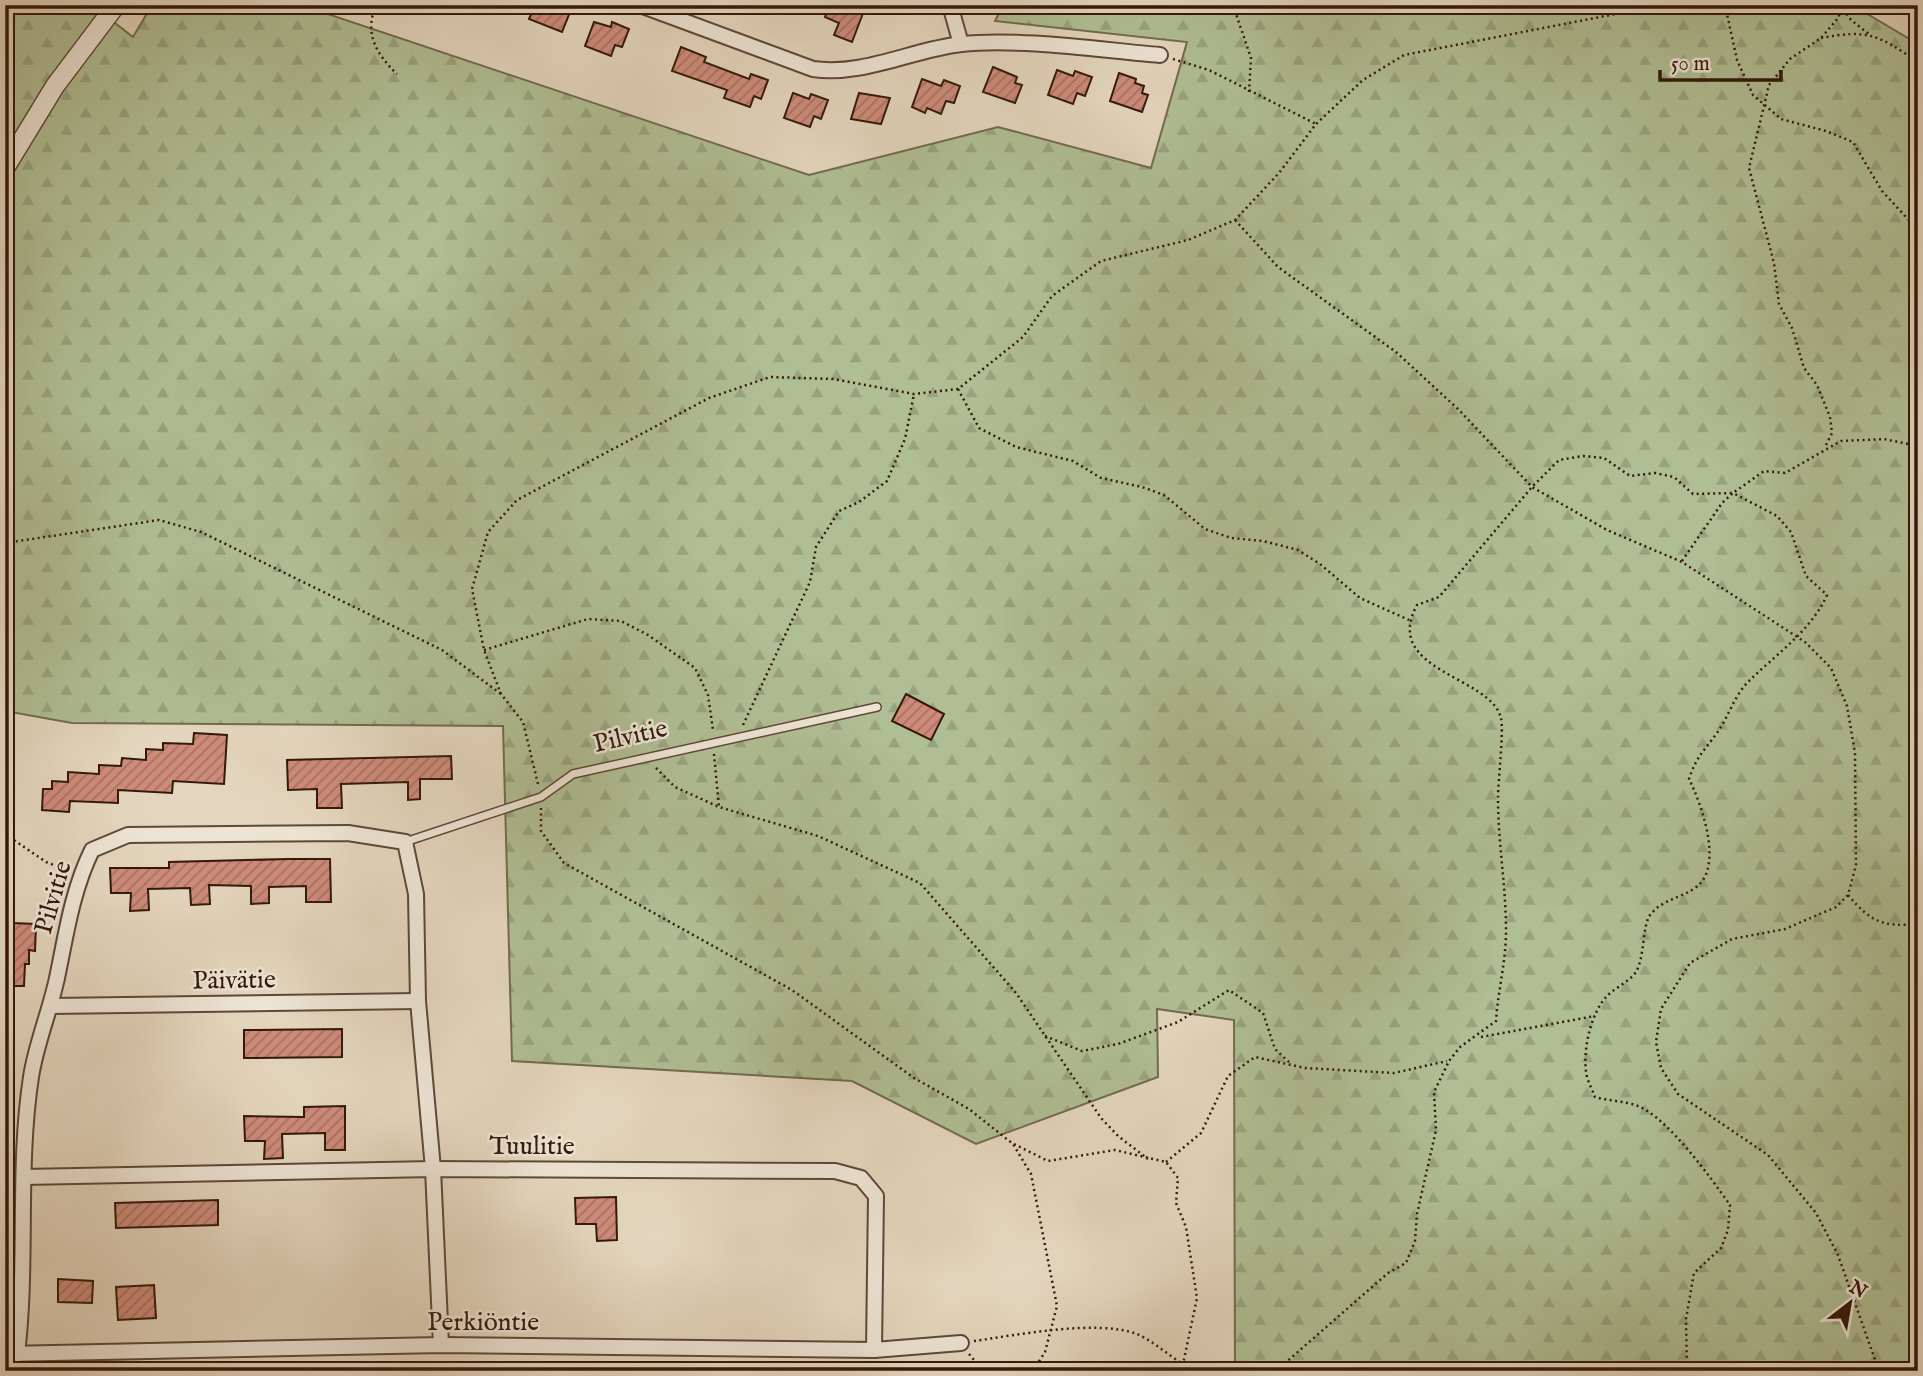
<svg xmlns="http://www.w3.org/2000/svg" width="1923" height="1376" font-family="'IM FELL English',serif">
<defs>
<pattern id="forest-firs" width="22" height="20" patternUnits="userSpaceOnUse" patternTransform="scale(1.75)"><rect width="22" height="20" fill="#b0be94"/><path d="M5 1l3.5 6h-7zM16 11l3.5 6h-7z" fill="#98a37e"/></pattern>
<pattern id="building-hatch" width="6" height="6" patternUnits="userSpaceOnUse" patternTransform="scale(1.75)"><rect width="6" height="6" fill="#ce8b7a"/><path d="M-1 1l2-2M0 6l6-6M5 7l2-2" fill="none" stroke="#a87162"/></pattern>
</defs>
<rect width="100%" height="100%" fill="#e4d6be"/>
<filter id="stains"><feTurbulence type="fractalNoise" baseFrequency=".00286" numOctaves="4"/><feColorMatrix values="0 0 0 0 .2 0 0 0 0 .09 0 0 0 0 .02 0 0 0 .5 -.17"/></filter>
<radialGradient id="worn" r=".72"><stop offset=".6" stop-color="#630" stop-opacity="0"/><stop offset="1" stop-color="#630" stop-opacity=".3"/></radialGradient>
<polygon fill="url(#forest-firs)" stroke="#726b50" stroke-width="2" points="5,5 92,5 133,37 152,5 301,5 809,175 998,127 1151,168 1187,42 995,21 1003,5 1852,5 1918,44 1918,1371 1235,1371 1234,1020 1157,1009 1158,1077 976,1144 852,1081 512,1061 503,726 72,723 5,711"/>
<g fill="url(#building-hatch)" stroke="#33180b" stroke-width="2">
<polygon points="535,5 563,5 562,9 570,12 562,32 529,19"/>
<polygon points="830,5 865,8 852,42 834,35 839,23 825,17"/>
<polygon points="594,22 611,27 612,22 629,29 622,47 615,45 611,56 585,46"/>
<polygon points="681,47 706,57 704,62 749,79 751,74 768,80 761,99 754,96 750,107 724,98 727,90 672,71"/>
<polygon points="993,67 1017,77 1015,83 1022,85 1015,103 983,92"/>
<polygon points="1057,70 1073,76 1075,71 1092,77 1085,96 1077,93 1073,104 1048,95"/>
<polygon points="1119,73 1136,79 1135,83 1144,86 1142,93 1148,95 1142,112 1110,101"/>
<polygon points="922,79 941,86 944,80 960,86 954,103 946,101 941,114 927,108 925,113 912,107"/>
<polygon points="793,93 809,99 811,94 828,100 821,119 814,116 810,127 784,118"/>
<polygon points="859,93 890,98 881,124 851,119"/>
<polygon points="906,694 944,714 931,740 892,721"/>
<polygon points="194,733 227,735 224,784 173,781 172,793 118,790 118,803 70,801 69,812 42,810 43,789 52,789 52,781 68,782 68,772 99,774 99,765 121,766 122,758 146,760 146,749 163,750 163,743 193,744"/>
<polygon points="451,756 452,779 420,779 420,799 408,800 408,782 341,784 342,808 317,808 317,789 288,790 287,760"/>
<polygon points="289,859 330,859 331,902 306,902 306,886 269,887 269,903 251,904 251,886 209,885 210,904 191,905 190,888 148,889 149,910 130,911 131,893 111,893 110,868 169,868 169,862"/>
<polygon points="12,923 36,924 35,951 29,950 29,964 25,964 24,986 5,986 5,947 11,948"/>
<polygon points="342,1029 342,1057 244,1058 244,1030"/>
<polygon points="345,1106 345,1150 325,1150 325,1133 282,1134 283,1158 264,1159 265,1141 245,1141 244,1116 304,1117 304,1107"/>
<polygon points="616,1197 617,1240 597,1241 596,1224 576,1224 575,1198"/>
<polygon points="218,1200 218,1225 116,1228 115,1203"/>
<polygon points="58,1279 93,1281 92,1303 58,1302"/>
<polygon points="154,1285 156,1318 118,1320 116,1287"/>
</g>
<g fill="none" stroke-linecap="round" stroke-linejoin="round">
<g stroke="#5f4838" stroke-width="10">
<polyline id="service" points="405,842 541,797 573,774 877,707"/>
</g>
<g stroke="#5f4838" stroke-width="18">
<g id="minor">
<path d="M 640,5 L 813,69 C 864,76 911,50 961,44 C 1020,38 1100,50 1160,55"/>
<polyline points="950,5 961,44"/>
<polyline points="51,1006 418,1001"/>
<polyline points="24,1177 433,1169 835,1171 861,1178 876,1196 874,1350"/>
<polyline points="5,1354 441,1345 874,1350 961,1343"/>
<path d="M 17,1354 C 28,1262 17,1168 31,1077 C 36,1044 50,1011 57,978 C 66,935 72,891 92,850 L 128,835 L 348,833 L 405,842 L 416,894 L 418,1001 L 433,1169 L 441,1345"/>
</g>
</g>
<g stroke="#5f4838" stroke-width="21">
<polyline id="tertiary" points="5,168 55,86 116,5"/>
</g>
<g stroke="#33180b" stroke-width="2.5" stroke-dasharray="2 3.5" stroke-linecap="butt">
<path d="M 376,5 C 364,33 376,54 397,74"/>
<polyline points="1233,5 1251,58 1249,92"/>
<polyline points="1725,5 1737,60 1753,95 1781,119 1826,131 1853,142 1882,191 1918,230"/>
<polyline points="1840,5 1851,20 1870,35"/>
<path d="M 1821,38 C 1869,29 1878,35 1918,62"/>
<polyline points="1173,59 1209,70 1316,124"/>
<polyline points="1235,220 1278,267 1396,352 1458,409 1532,487 1607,530 1682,562 1805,642 1831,668 1847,706 1855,753 1856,865 1848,895 1836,907 1785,929 1732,939 1690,963 1661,1009 1656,1042 1661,1068 1678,1094 1768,1155 1816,1213 1838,1255 1879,1371"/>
<polyline points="958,389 979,428 1016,447 1073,461 1101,478 1142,487 1164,495 1205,529 1231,538 1263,541 1298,550 1320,564 1360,598 1409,620"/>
<polyline points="1826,445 1832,433 1830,417 1817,385 1804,368 1792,328 1779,304 1774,263 1749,168 1769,85 1790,59 1821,38 1839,17 1839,5"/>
<polyline points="5,543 159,520 201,532 442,650 501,694"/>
<path d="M 1682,561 L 1722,503 L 1733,493 L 1777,516 L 1791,532 L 1806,576 L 1827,595 C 1811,631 1775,655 1748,682 C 1734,696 1728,718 1717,733 C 1704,751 1696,757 1689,779 C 1701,803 1725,868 1695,888 C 1679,899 1663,899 1650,915 C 1642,927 1645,956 1636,972 C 1629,982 1616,987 1607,996 C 1591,1013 1583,1048 1586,1072 C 1587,1080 1592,1089 1595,1097 C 1609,1101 1625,1101 1638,1106 C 1668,1118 1711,1178 1730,1205 L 1728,1230 L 1721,1248 L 1694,1273 L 1686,1319 L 1687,1371"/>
<polyline points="484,650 588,619 621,621 648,635 695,668 708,695 713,730"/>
<polyline points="743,725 810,582 816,547 839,511 859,502 887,481 905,439 914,394"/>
<polyline points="714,754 719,807"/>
<polyline points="656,768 675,787 719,807 818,836 920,883 1016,993 1101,1118 1118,1136 1148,1159"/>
<polyline points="538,784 523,722 501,694 484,650 472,589 488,532 517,500 709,398 770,377 833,379 914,394 958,389 1023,337 1052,296 1101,261 1188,240 1235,220 1279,173 1316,124 1363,80 1404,55 1662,5"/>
<polyline points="541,808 541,831 564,863 792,990 914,1078 969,1109 1013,1144 1031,1174 1057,1306 1045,1352 1033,1371"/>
<polyline points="5,834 46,862 67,870"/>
<path d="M 1848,895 C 1871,922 1882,927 1918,924"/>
<polyline points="1045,1036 1082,1051 1118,1044 1178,1022 1229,990 1263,1013 1275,1049 1290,1063"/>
<polyline points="1481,1037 1595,1016"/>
<polyline points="1014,1144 1048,1161 1115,1150 1166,1162 1178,1178 1176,1203 1186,1227 1197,1298 1183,1364 1193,1371"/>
<polyline points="1166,1162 1201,1133 1228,1076 1255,1057 1305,1068 1394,1073 1447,1061"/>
<path d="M 974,1341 C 1017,1335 1097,1319 1137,1334 C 1153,1341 1168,1355 1183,1364 L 1182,1371"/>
<polyline points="969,1354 983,1371"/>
<path d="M 1276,1371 L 1388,1273 L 1406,1263 L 1415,1241 L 1417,1214 L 1436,1130 L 1434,1092 L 1449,1061 L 1460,1047 L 1496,1021 C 1498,991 1506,961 1506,931 C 1506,886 1498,842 1498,798 C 1498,780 1504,732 1501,718 C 1491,676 1381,671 1417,605 L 1439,597 L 1532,487 L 1559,460 L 1583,456 L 1604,458 L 1630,476 L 1655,473 L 1674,477 L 1693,494 L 1733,493 L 1764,471 L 1785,473 L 1841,441 L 1884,439 L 1918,446"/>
</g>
<use href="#service" stroke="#ede4d5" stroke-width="7"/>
<use href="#minor" stroke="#ede4d5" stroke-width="14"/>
<use href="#tertiary" stroke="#ede4d5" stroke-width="18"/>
</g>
<g text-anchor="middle" stroke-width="5" stroke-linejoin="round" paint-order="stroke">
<g font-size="26" fill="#33180b" stroke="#ede4d5">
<text transform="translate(630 735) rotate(-13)" y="9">Pilvitie</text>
<text transform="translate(52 897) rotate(-74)" y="9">Pilvitie</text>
<text transform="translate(234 979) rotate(-1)" y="9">Päivätie</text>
<text x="532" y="1154">Tuulitie</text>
<text x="483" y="1330">Perkiöntie</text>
</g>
</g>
<rect width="1923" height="1376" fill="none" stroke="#e4d6be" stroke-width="28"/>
<rect x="7" y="7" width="1909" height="1362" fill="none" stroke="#33180b" stroke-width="3.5"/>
<rect x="14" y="14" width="1895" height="1348" fill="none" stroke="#33180b" stroke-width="2"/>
<g transform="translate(1850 1303) rotate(31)" stroke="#ede4d5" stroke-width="5" paint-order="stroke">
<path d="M0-5L12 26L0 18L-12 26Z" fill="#33180b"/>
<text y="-10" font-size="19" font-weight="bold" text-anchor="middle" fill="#33180b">N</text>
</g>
<path d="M1660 70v10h121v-10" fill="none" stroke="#33180b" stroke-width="3.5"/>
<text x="1671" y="70" font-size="21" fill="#33180b" stroke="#ede4d5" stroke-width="5" paint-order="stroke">50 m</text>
<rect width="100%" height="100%" filter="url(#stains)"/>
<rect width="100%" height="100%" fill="url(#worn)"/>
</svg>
